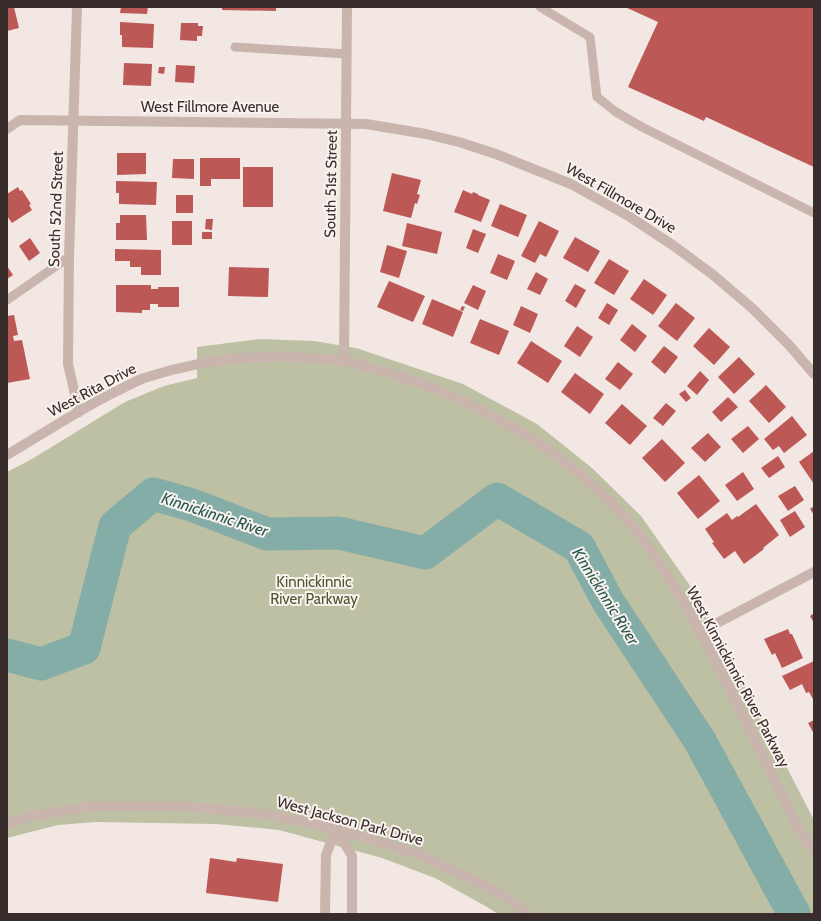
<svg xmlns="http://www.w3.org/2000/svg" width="821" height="921" font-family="Cabin,sans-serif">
<rect width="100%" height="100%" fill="#f2e7e2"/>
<polygon fill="#bdc0a2" points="260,339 314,341 356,348 463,384 537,424 592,468 641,516 700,600 814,820 814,914 498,914 487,907 435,878 382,858 279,830 216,824 95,822 58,825 7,838 7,472 32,459 125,402 164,386 197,378 197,347"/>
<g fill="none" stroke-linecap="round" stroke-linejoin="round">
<polyline stroke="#83ada6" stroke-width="33" points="7,655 41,664 84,648 115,526 153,494 192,505 267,534 339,533 425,553 497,499 579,547 607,600 700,741 794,914"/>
</g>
<g fill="#bc5855">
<polygon points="7,7 14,7 19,28 7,31"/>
<polygon points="121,7 148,7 147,14 120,13"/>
<polygon points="222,7 276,7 276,11 222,10"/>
<polygon points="625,7 814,7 814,167 706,117 704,121 628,87 658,22"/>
<polygon points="120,22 154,24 153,48 122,47 122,35 120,35"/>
<polygon points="181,23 198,23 198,26 203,26 202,36 197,36 197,41 180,40"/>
<polygon points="124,63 152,64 151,86 123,85"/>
<polygon points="176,65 195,66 194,83 175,82"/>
<polygon points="159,67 165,67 164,74 158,73"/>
<polygon points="117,153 146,153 146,174 117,175"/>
<polygon points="200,158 240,158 240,179 211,179 211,186 200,186"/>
<polygon points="173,159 194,159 194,179 172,178"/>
<rect x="243" y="167" width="30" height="40"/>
<polygon points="392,173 421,180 417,194 420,195 417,204 415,203 411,218 383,211"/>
<polygon points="116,181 157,182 156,205 119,204 119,193 116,193"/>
<polygon points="18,187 20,191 22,190 31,204 29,205 32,210 12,223 7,216 7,194"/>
<polygon points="463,190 472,194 473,192 478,194 478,195 490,200 481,222 454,212"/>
<rect x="176" y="195" width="17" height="18"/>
<polygon points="500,204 527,215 518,237 491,226"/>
<polygon points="120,215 146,215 147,240 116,240 116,223 120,223"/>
<polygon points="206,219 213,219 212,230 205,229"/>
<rect x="172" y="221" width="20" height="24"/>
<polygon points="539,221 559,231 546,257 540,254 535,263 521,256"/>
<polygon points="407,223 442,232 437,254 402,246"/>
<polygon points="473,229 486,234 478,253 466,248"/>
<rect x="202" y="232" width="10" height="7"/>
<polygon points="575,237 600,251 588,272 563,258"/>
<polygon points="30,238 40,253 29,261 19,246"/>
<polygon points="387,245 407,251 399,278 380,272"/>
<polygon points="115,249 161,250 161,275 141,275 141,267 130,267 130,261 115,261"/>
<polygon points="498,254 515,261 507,280 490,273"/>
<polygon points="609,259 629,271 614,295 594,283"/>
<polygon points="7,266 13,275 7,279"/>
<polygon points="229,267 269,268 268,297 228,296"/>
<polygon points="536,272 548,279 540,295 527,289"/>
<polygon points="644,279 667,295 653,315 630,299"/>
<polygon points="389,281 425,296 413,322 377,307"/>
<polygon points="575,284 586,290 576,308 565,301"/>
<polygon points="116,285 151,285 151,289 158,289 158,287 179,287 179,307 158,307 158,304 150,304 150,310 142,310 142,313 116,312"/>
<polygon points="473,285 486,291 478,310 464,303"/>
<polygon points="432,299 463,312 453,337 422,324"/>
<polygon points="607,303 618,310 609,325 598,318"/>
<polygon points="676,303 695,318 677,341 658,326"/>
<polygon points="462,306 465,307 463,311 460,310"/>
<polygon points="521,306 538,314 530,333 513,325"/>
<polygon points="14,315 18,335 13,336 14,341 22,340 30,379 7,383 7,316"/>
<polygon points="480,319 509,331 499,355 470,343"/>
<polygon points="632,324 647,336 635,352 620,340"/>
<polygon points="577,326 593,337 580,357 564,346"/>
<polygon points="709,328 730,347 714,365 693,346"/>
<polygon points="531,341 562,361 548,383 517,363"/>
<polygon points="664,346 678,357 665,374 651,362"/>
<polygon points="739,357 755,374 734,394 718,377"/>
<polygon points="618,362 633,374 620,390 605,379"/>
<polygon points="700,371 709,380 697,395 687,386"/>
<polygon points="575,373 604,394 590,414 561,392"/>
<polygon points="766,385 786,407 769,423 749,401"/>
<polygon points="685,390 691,398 686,402 679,394"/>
<polygon points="728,397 738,407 721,422 712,412"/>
<polygon points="666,403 676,411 663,426 653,418"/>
<polygon points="622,404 647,426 630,445 605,423"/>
<polygon points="792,416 807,435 784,453 779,446 773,450 764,439"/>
<polygon points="748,426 759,439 743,453 731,439"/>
<polygon points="708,433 721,447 705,462 691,448"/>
<polygon points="662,439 685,463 665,482 642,458"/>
<polygon points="814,451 814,484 799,462"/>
<polygon points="778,456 785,467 769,478 761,468"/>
<polygon points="743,472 754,489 737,501 725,485"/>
<polygon points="699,475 720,501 698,519 677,493"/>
<polygon points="795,486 804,500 788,511 778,496"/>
<polygon points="756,504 779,535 763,548 764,549 744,564 735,551 724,559 712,543 714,542 705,529 727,513 732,520 737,516 738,517"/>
<polygon points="814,506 814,515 810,509"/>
<polygon points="795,511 805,527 790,537 780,520"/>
<polygon points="814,613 814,623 810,616"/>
<polygon points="788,629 790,634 792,634 803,658 782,668 775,653 772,655 764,639"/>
<polygon points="814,661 814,701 809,692 806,693 802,684 790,690 782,676"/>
<polygon points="814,720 814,734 808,723"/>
<polygon points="210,858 236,862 237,858 283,864 278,902 206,893"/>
</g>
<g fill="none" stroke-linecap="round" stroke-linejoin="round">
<g stroke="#c9b5ae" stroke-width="9">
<polyline points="540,7 590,37 597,97 616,112 642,127 814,213"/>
<polyline points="235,47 347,54"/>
<polyline points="7,300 69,257"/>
</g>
<g stroke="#c9b5ae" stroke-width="10">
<polyline points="77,7 69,257 68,364 79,412"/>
<polyline points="7,129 20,120 366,124 426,134 459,142 496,154 571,184 630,217 674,246 712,274 752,308 789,345 814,374"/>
<polyline points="344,361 347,7"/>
<path d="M 7,455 C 43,434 78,410 115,392 C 125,387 134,382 144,378 C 200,360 260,353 319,359 C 328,359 337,360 345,361 C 359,364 373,369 386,372 C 484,401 587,462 648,546 C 681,593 708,645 733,696 C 755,740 777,784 798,828 L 814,851"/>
<polyline points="700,632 814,572"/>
<polyline points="7,824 31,816 95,806 181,806 265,814 336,829 419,854 503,895 528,914"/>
<polyline points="336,829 352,856 352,914"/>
<polyline points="325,914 326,855 336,829"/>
</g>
</g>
<g text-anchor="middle" stroke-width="4" stroke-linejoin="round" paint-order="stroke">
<g font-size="15" fill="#392d2c" stroke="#f9f2ee">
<text x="210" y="112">West Fillmore Avenue</text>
<text transform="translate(331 184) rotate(-89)" y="5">South 51st Street</text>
<text transform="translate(621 198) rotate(30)" y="5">West Fillmore Drive</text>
<text transform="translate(56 209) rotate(-88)" y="5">South 52nd Street</text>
<text transform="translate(92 390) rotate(-28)" y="5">West Rita Drive</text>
<text transform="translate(738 677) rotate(62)" y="5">West Kinnickinnic River Parkway</text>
<text transform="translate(350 821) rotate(15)" y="5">West Jackson Park Drive</text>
</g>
<g font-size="15" fill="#505531" stroke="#f9f2ee">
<text x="314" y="587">Kinnickinnic<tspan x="314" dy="17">River Parkway</tspan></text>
</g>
<g font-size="16" font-style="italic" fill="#245750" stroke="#f9f2ee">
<text transform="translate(215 514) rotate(18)" y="6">Kinnickinnic River</text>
<text transform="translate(606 596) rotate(58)" y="6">Kinnickinnic River</text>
</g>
</g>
<rect width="821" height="921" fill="none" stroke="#392d2c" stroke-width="16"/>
</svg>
